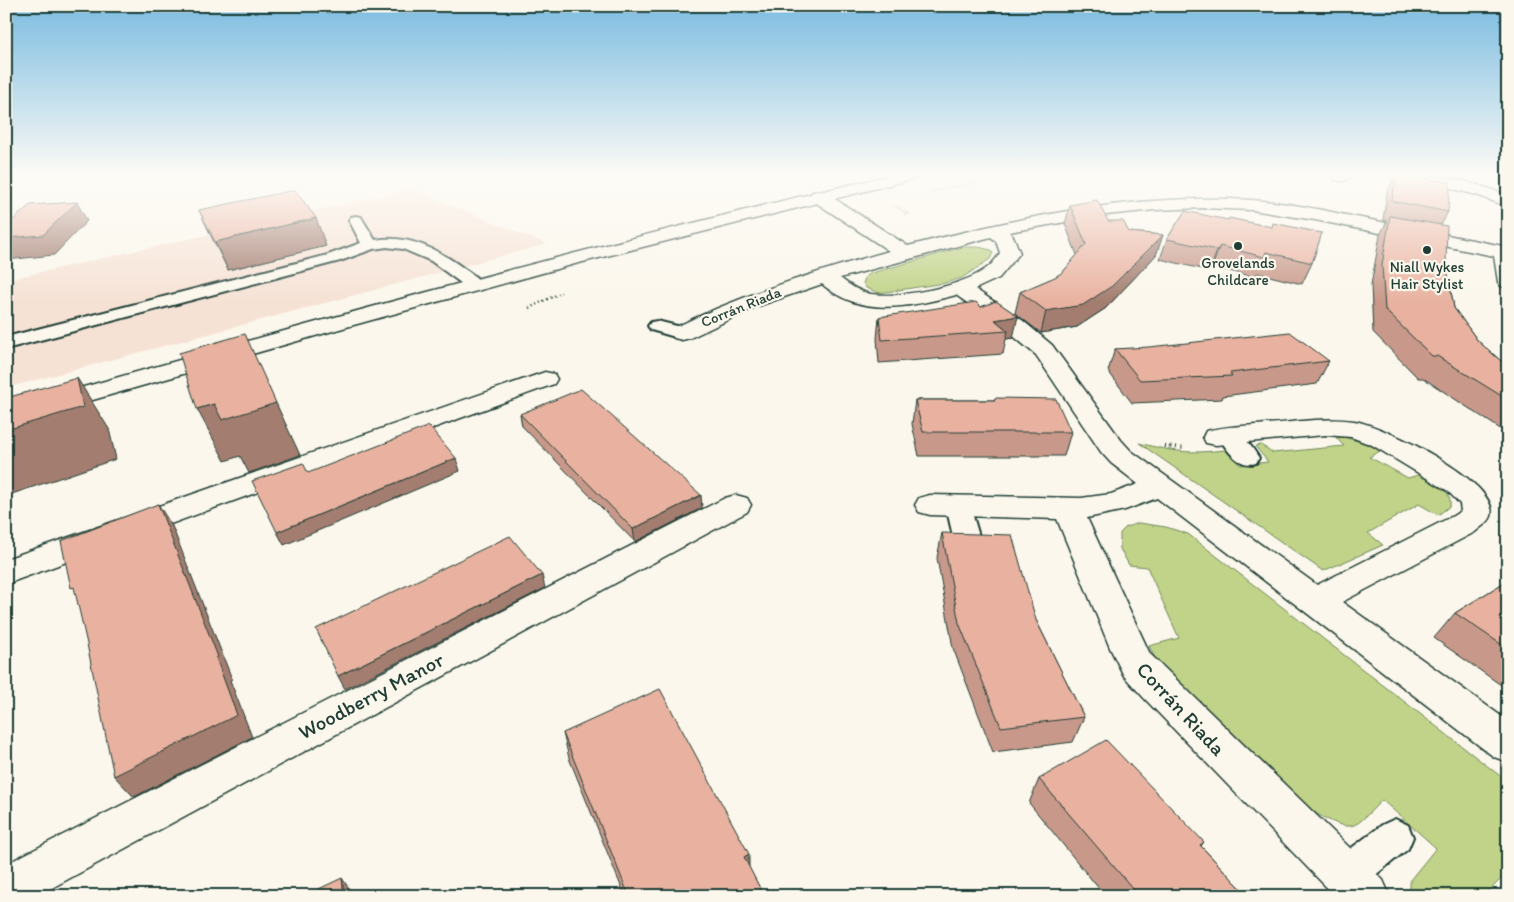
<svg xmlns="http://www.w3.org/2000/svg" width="1514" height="902" font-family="Itim,sans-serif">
<rect width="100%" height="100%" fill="#fbf7ec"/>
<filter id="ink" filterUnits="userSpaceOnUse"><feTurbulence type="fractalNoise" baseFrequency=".02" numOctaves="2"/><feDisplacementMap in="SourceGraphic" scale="10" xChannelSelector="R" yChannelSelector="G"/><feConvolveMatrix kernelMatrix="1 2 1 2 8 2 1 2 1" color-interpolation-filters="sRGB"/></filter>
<g filter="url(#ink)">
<polygon fill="#f6e2d5" points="415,188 445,203 547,244 6,388 6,280"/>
<g fill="#c0d388" stroke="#70885e">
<polygon points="963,247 978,247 991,250 993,253 990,259 962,278 945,283 879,293 866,288 863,283 866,276 872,273"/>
<path d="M 1344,437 L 1368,444 L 1380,451 L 1369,457 L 1408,478 L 1418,475 C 1431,482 1453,488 1450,506 L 1438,515 L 1419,504 L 1368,533 L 1383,545 L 1323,571 L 1139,443 C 1174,452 1189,454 1225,450 L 1240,465 L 1268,462 L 1255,446 L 1261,445 L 1273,453 L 1344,446 L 1336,438 Z"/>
<path d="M 1139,523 L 1166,527 L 1188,534 L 1508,782 L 1508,872 L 1484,896 L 1410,896 L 1410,880 L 1436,848 L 1382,800 C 1352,830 1355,834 1315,813 L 1159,666 L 1149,646 L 1179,638 L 1147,567 L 1129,565 L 1120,549 L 1120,533 L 1126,527 Z"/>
</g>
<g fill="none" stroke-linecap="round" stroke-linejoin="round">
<g stroke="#1f3d34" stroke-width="4">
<g id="service">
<path d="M 356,216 L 361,217 L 375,240 C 409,234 439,250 466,270 C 472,274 479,279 483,285 L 481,289 L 469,289 L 431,261 L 403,249 L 387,247 L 373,249 L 340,261 L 6,349 L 6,337 L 328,255 L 361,243 L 349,220 L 351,217 Z"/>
<polygon points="657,321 689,329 691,333 689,337 682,339 651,330 648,326 651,322"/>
<path d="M 1229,429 C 1242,432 1252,447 1259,458 L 1256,463 C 1238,468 1227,450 1218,436 L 1221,431 Z"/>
<polygon points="958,498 967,500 970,506 979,536 975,542 966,545 957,542 953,536 946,506 949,500"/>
<polygon points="1395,819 1408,825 1413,837 1408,849 1359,888 1346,893 1333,888 1328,875 1333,862 1382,825"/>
</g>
</g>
<g stroke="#1f3d34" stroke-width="3">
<g id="minor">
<path d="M 1334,176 L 1351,176 C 1347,182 1342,182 1335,180 Z"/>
<path d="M 1411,176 C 1444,175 1477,182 1508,196 L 1508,207 L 1477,195 L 1413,179 Z"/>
<path d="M 818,191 L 824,192 L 908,246 C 1020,217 1134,193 1251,200 C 1286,202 1321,210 1356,217 C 1406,227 1457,237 1508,247 L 1508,288 L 1501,286 L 1498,282 L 1494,256 L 1315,220 L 1252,210 L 1203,208 L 1155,210 L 1106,215 L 1009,232 L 1014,238 L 1020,253 L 999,278 L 975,289 L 1022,320 L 1052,345 L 1121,440 L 1131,451 L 1317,585 L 1453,516 L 1461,511 L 1460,504 L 1448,491 L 1372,445 L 1351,437 L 1325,435 L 1216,445 L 1206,443 L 1203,437 L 1206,431 C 1226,426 1247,426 1267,424 C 1296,422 1325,417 1354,421 C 1382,425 1501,482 1491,516 C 1489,523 1480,527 1475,532 L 1342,602 L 1508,721 L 1508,762 L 1494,757 L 1157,498 L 1125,510 L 1087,518 L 1150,654 L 1383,880 L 1390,896 L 1335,896 L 1143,697 L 1124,676 L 1110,648 L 1057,519 L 930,515 L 919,512 L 915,505 L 919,498 L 930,495 L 1081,498 L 1111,494 L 1138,484 L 1111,463 L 1101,452 L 1036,355 L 1006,330 L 956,295 C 911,307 861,318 822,284 L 758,306 L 690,338 L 682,340 L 674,338 L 671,333 L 674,328 C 743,294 816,272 889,251 L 812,200 L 810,196 L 812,192 ZM 991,237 L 996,241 L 1000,253 C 996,259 991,266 984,270 C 959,287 902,298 871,294 C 860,292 849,285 840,278 Z"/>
<polygon points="545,372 554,374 557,379 554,384 6,584 6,559"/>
<polygon points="736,495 747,498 751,505 747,512 37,896 6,896 6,864 725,498"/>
</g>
</g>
<g stroke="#1f3d34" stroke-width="3">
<path id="secondary" d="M 887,176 L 915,176 L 913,179 L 575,264 L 350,326 L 6,425 L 6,409 C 298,326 591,245 887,176 Z"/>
</g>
<g stroke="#1f3d34" stroke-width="2" stroke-dasharray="0.5 2.5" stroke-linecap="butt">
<polyline points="932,191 1012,176"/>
<polyline points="896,206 908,214 902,215"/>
<polyline points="558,294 562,292"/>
</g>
<g stroke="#1f3d34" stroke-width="2.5" stroke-dasharray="1 3" stroke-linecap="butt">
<polyline points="529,308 560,293"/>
<polyline points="1165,446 1170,447"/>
</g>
<polyline stroke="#1f3d34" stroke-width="4" stroke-dasharray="1 4.5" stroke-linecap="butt" points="1165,446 1183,448"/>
<use href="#service" fill="#fbf7ec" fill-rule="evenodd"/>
<use href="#minor" fill="#fbf7ec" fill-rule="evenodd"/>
<use href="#secondary" fill="#fbf7ec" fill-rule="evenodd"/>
</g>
<g fill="#c8998a" stroke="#1f3d34">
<polygon points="1395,176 1410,176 1448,212 1441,225 1446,264 1454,308 1478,341 1508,367 1508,434 1423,378 1418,378 1373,332 1371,285 1380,235 1387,221 1383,220 1387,192"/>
<polygon points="1070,205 1108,221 1129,232 1163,235 1156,255 1106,308 1077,327 1041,333 1015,313 1020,292 1055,277 1063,272 1077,255 1065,224"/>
<polygon points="199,210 326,246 228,270 212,238"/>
<polygon points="1185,211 1312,263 1302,284 1257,273 1255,277 1212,267 1210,271 1160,259 1167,239"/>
<polygon points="996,301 1013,338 1006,339 1003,354 879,363 877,339 879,317 981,307"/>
<polygon points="1115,349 1329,361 1317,384 1223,396 1222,399 1132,403 1108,371"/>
<polygon points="995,398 1071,432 1064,456 919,456 912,424 915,400 994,400"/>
<polygon points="520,414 702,508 635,542 522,426"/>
<polygon points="942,533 1036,620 1084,717 1073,742 993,752 953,648 937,558"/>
<polygon points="1508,580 1508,690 1434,638 1455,613"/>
<polygon points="563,733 749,868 764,896 625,896 569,758"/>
<polygon points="1039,779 1204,842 1201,846 1248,896 1105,896 1029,803"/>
</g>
<g fill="#a37d70" stroke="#1f3d34">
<polygon points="77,202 87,221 54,255 6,260 6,238"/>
<polygon points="316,218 326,246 228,270 215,242"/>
<polygon points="1163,235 1156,255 1106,308 1077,327 1041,333 1046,311"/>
<polygon points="1220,246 1212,267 1210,271 1217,250"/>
<polygon points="1018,316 1013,338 1006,339 1008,331 995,320"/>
<polygon points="77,378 109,429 116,459 6,496 6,430"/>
<polygon points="276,403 300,455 249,473 240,456 225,461 197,409 214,404"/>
<polygon points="456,458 460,471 284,545 277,532"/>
<polygon points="701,495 702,508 635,542 633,529"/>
<polygon points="158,504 172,526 232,679 230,680 252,737 134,797 114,776"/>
<polygon points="542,575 545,588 345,689 338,676"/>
<polygon points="749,854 749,877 744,857"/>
<polygon points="342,878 354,896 344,896"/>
</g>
<g fill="#e9b2a0" stroke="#1f3d34">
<polygon points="1396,176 1410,176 1450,182 1448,212 1392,201"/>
<polygon points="295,190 316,218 215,242 199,210"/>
<polygon points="1097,200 1108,221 1123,221 1129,232 1163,235 1112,286 1083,305 1046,311 1020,292 1055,277 1063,272 1086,244 1070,205"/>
<polygon points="77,202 43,235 6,238 6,226 30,205"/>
<polygon points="1185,211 1228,220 1229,218 1272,227 1273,223 1322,233 1312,263 1266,252 1264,257 1220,246 1217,250 1167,239"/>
<polygon points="1390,216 1447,226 1446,264 1454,308 1478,341 1508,367 1508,400 1437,356 1432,356 1385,310 1382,265"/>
<polygon points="996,301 1018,316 995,320 1008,331 882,340 879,317 976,302 981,307"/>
<polygon points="1290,332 1329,361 1230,373 1232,376 1140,380 1115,349 1149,347"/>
<polygon points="245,334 276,403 222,420 214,404 197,409 179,353"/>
<polygon points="77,378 83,407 6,430 6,398"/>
<polygon points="581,389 701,495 633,529 520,414"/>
<polygon points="995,398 1056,399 1071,432 923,432 915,400 995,400"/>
<polygon points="429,426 456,458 277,532 252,481 303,463 308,473"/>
<polygon points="158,504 218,657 216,658 237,715 114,776 87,644 74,587 71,588 61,541"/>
<polygon points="942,533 1012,535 1036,620 1084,717 1001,727 959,623"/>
<polygon points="510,536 542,575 338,676 316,629"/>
<polygon points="1508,580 1508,649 1455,613"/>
<polygon points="660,689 749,854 744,857 764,896 629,896 563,733"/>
<polygon points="1106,740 1204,842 1200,845 1248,896 1139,896 1039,779"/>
<polygon points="342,878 344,896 304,896"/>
</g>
</g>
<linearGradient id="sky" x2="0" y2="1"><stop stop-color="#7bbce1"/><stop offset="0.58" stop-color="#fdfbf6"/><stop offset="1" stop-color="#fdfbf6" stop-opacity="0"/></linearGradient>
<rect width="1514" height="302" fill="url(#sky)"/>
<g fill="#1f3d34" stroke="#fbf7ec" stroke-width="2">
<circle cx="1238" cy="246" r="5"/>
<circle cx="1427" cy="250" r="5"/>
</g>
<g text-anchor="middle" stroke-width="4.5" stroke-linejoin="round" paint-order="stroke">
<g font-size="15" fill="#1f3d34" stroke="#fbf7ec">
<text x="1238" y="268">Grovelands<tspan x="1238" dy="17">Childcare</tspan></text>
<text x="1427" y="272">Niall Wykes<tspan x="1427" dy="17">Hair Stylist</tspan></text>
</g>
<g font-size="15" fill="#1f3d34" stroke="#fbf7ec">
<text transform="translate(741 307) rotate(-22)" y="5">Corrán Riada</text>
</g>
<g font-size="21" fill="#1f3d34" stroke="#fbf7ec">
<text transform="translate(371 696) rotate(-28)" y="7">Woodberry Manor</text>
<text transform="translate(1181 709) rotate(47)" y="7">Corrán Riada</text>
</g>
</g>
<rect width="1514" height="902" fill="none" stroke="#fbf7ec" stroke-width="25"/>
<rect x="12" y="12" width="1489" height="877" fill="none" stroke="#1f3d34" stroke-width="2" filter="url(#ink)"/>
</svg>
